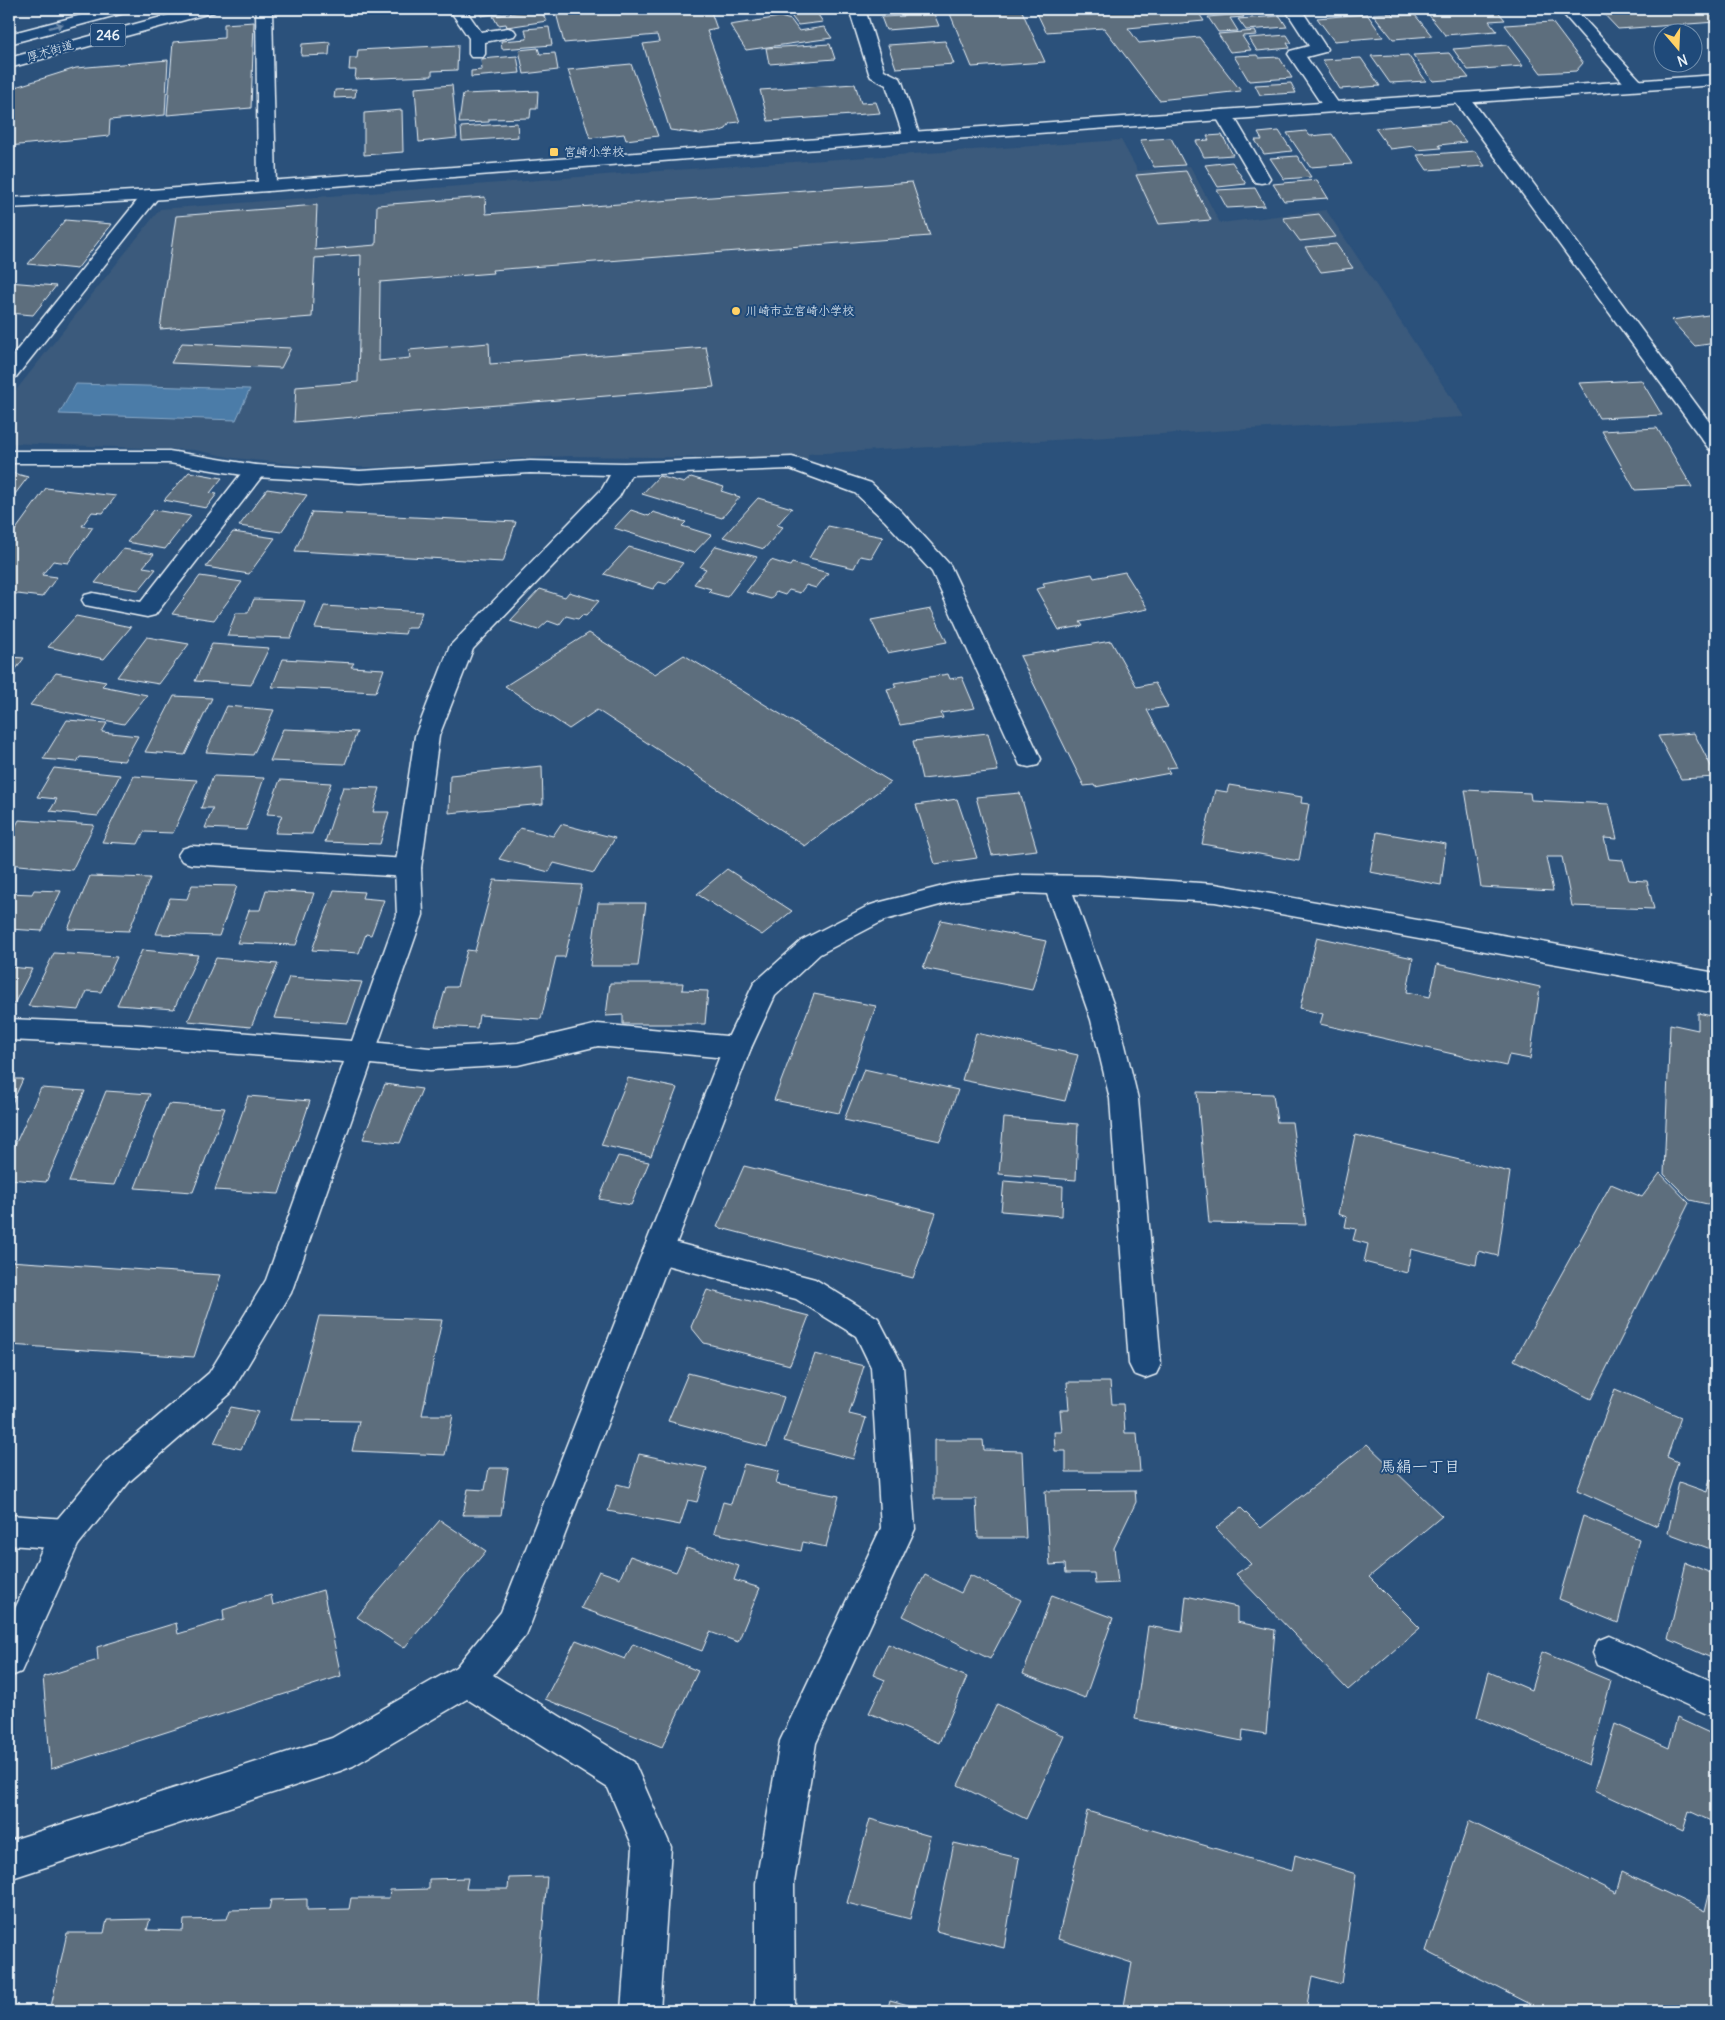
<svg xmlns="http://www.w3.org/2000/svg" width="1725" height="2020" font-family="Delius,'Klee One',sans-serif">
<rect width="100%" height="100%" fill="#2b517b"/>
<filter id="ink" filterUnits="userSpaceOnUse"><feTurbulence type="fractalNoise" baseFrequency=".02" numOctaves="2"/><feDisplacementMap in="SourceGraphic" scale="10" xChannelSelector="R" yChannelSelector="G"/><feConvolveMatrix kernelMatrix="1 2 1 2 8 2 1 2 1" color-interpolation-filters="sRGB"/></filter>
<g filter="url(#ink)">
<polygon fill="#3a5a7c" points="1121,140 1138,171 1190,166 1220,223 1326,210 1464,417 808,454 808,459 568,456 492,460 443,466 390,467 322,467 234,458 195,450 9,443 9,399 160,209 644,172"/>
<polygon fill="#4b7ba8" stroke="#8aaac8" points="76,384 250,389 236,420 59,414"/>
<g fill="#5d6e7d" stroke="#e8f1f8">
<polygon points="477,9 526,9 481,16"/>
<polygon points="539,9 547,21 507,27 506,24 498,25 493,16"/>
<polygon points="555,9 710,9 717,29 707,31 740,122 730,123 726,129 718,132 701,134 670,130 643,44 659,42 657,35 564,43"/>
<polygon points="786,9 814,9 823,22 798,25"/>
<polygon points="948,9 1021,9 1045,62 972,67"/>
<polygon points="1035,9 1196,9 1204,21 1128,28 1139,43 1199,37 1241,91 1159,100 1104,28 1046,32"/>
<polygon points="1204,9 1272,9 1206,13"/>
<polygon points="1424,9 1496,9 1505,20 1489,21 1497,31 1445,35"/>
<polygon points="1599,9 1716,9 1716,22 1618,29"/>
<polygon points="917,10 919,15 934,14 939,26 886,30 881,17 904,16 902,11"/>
<polygon points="1391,13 1394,16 1415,15 1432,36 1393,39 1373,14"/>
<polygon points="1242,14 1244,17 1230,18 1238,31 1218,32 1208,17"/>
<polygon points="1367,14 1383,37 1334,41 1317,18"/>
<polygon points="1280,16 1287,27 1246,30 1238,19"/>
<polygon points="780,17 791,20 799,31 824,27 832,38 746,50 730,25"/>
<polygon points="254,22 251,108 167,115 173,42 224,38 224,24"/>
<polygon points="1552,22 1583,63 1576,71 1541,73 1505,25"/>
<polygon points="549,27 552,45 502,49 501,41 527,39 525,29"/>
<polygon points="1255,31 1257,35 1242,36 1251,50 1230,52 1218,34"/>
<polygon points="1287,35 1292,43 1287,43 1290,48 1257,51 1249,38"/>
<polygon points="945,41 954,64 896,68 888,45"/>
<polygon points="330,42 329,55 301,56 302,44"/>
<polygon points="830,44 835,59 769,64 766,48"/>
<polygon points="458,45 457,70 432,71 432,76 355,79 356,70 349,70 350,58 357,58 358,50"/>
<polygon points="1507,45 1523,66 1468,70 1453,49"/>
<polygon points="538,48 540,54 555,53 558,70 524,74 519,50"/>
<polygon points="1449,53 1469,78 1433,81 1413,55"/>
<polygon points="1257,55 1259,58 1279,57 1292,78 1249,81 1234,56"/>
<polygon points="1393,55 1394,56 1408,55 1426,81 1390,83 1371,56"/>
<polygon points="517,56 520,73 471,77 471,71 482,70 481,59"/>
<polygon points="1361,58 1380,86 1340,89 1322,60"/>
<polygon points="168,60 165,115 110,120 109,136 9,146 9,89 76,68"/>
<polygon points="631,64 658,136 626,140 624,134 590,138 568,70"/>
<polygon points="1291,83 1296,93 1260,95 1255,85"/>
<polygon points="855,84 861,103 876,102 880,113 768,121 760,90"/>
<polygon points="452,85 457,138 419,142 415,88"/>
<polygon points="356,89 355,97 334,98 335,90"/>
<polygon points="538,91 537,109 531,109 530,118 489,119 489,122 459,123 463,94"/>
<polygon points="402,110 403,152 364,155 364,113"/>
<polygon points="1449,121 1466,142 1439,145 1441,148 1417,150 1414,146 1390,149 1375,128"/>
<polygon points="517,123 518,137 462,141 461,127"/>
<polygon points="1279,131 1292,151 1264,154 1255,140 1262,140 1258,133"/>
<polygon points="1306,131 1310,136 1332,134 1352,164 1310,167 1287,133"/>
<polygon points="1222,135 1233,155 1204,157 1196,141 1209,140 1207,136"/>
<polygon points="1171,138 1185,165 1154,167 1140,140"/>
<polygon points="1475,151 1485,166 1427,170 1417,155"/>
<polygon points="1297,156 1311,177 1284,179 1270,158"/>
<polygon points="1232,162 1246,184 1218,187 1205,165"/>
<polygon points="1186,171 1211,220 1159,224 1136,175"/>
<polygon points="1317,180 1328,198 1284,201 1273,184"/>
<polygon points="912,182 930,236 492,270 493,273 380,282 379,361 410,358 409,350 489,343 490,364 706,347 714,387 294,422 296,387 358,382 361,255 315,258 312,317 160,329 176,216 317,205 315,250 376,245 377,205 485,197 486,214"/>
<polygon points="1255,188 1265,206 1227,208 1217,190"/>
<polygon points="1319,214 1336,237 1300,241 1283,218"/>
<polygon points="65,220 112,224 77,269 28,264"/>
<polygon points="1336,244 1353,268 1321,272 1305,247"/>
<polygon points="9,282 56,286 33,315 9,313"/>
<polygon points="1716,314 1716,343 1695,346 1671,320"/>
<polygon points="182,343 291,348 281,368 171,363"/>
<polygon points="1641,380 1662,415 1599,418 1579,383"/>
<polygon points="1657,428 1692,487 1635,490 1602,431"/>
<polygon points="9,472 28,477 9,502"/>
<polygon points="189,472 222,478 210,493 217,494 206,508 164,500"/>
<polygon points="659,476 684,483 691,477 724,487 721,491 740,497 722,518 642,494"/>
<polygon points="46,488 116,496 103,513 92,512 82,526 93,527 68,563 53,561 42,575 57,577 42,597 9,593 9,539"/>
<polygon points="267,489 307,495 281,532 239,526"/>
<polygon points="758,498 792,508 777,525 783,527 764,549 723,537"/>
<polygon points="154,510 191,516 165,549 127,542"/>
<polygon points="631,510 649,516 653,512 686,522 682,526 711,535 694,553 614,528"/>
<polygon points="312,512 516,522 503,562 295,551"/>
<polygon points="828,526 883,537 871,558 860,556 854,568 809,558"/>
<polygon points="233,532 275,538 249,574 206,567"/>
<polygon points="716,546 757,557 727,597 708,592 711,589 694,584 706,569 700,567"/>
<polygon points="629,547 683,563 666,584 659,582 653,589 604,574"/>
<polygon points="123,549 154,554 143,567 156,569 139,590 95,583"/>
<polygon points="771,560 790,566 792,563 828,573 816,588 806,585 800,593 789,590 785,595 776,592 771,599 746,592"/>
<polygon points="1125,572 1148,609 1080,622 1083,626 1059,630 1036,589 1045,587 1043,583 1092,574 1094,578"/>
<polygon points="200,576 242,582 214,620 172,614"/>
<polygon points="540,589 565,597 569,592 599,601 586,616 582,615 578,619 566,616 559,625 548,621 538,630 510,621"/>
<polygon points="254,599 305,601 291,638 227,636 236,613 248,613"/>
<polygon points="324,606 422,612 416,628 407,628 405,634 315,628"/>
<polygon points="931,609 947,642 887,653 871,620"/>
<polygon points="76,616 131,627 104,659 48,647"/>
<polygon points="589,633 655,674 684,655 891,782 805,846 597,710 569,729 505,686"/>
<polygon points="147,637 189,644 159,684 117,677"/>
<polygon points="1111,641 1137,687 1155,683 1168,707 1147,710 1177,767 1167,768 1170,773 1095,787 1094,785 1084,786 1020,656"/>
<polygon points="212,644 269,648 251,685 195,681"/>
<polygon points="9,657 24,658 9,679"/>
<polygon points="283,659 354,663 351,667 384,669 376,692 272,687"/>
<polygon points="56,673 106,682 102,686 147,695 124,724 30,705"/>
<polygon points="948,674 950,679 962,677 975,708 941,713 943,718 900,725 887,689 896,687 894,683"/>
<polygon points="174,696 212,698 185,755 145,752"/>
<polygon points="227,706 274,710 253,755 206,752"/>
<polygon points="67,720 107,723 102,732 138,736 124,761 80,757 77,762 43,759"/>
<polygon points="283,729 357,732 345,764 270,761"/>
<polygon points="988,733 998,771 922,779 913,741"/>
<polygon points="1694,733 1716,776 1716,777 1681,779 1658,736"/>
<polygon points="542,766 543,804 449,813 450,775"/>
<polygon points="54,768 120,775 98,816 50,811 57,799 37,797"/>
<polygon points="134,776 197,780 173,833 144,832 138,844 102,842"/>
<polygon points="213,776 264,778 246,830 205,828 213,808 201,808"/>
<polygon points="280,780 331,783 312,834 275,833 282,815 267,814"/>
<polygon points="1229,785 1302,797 1301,803 1309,804 1299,861 1202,844 1215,790 1227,792"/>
<polygon points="343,787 380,788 373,812 389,812 380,844 325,842"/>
<polygon points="1465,790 1530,793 1531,800 1609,804 1617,839 1604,838 1609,859 1623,860 1629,880 1647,881 1654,909 1572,906 1562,857 1546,857 1553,891 1481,887"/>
<polygon points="1020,793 1037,850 992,855 976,797"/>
<polygon points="957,799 977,858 935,864 916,805"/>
<polygon points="19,820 94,825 72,870 9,864 9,839"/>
<polygon points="561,824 615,838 594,873 554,863 549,872 499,859 520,828 553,836"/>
<polygon points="1377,832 1446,844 1441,885 1370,872"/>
<polygon points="727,869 792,911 762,935 697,894"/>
<polygon points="90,876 150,878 129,931 68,929"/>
<polygon points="494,880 582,885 565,957 556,957 541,1019 479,1015 477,1028 435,1026 446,987 457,987 467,950 475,951"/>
<polygon points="192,885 237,886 219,936 156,934 170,898 187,899"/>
<polygon points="34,890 61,891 42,931 9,929 9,893 32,894"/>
<polygon points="266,890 314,893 296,945 237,943 249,910 260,910"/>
<polygon points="334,890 364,892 362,898 384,900 371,935 366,934 359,953 312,950"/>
<polygon points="598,903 646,903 638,966 590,966"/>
<polygon points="941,920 1046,941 1032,990 923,968"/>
<polygon points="1317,937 1413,958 1407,992 1430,997 1437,964 1540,987 1530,1059 1509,1055 1506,1066 1320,1024 1323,1014 1300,1008"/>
<polygon points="142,950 198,955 174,1009 117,1005"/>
<polygon points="54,953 117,957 101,992 87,991 79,1010 28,1006"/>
<polygon points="216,958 278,964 251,1027 188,1021"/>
<polygon points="9,967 32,969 14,1004 9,1004"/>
<polygon points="289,977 362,982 348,1023 274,1018"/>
<polygon points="610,983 683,983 682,990 708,991 705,1024 623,1024 623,1015 606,1016"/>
<polygon points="814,994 876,1006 839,1113 774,1100"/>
<polygon points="1698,1013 1716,1017 1716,1206 1690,1200 1664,1174 1670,1024 1698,1030"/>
<polygon points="976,1033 1078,1055 1065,1101 962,1080"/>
<polygon points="864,1069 958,1090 940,1141 844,1120"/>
<polygon points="628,1078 677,1088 651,1156 601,1145"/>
<polygon points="9,1079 23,1079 9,1110"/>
<polygon points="385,1084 422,1089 400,1143 363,1139"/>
<polygon points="41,1088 85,1091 46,1182 9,1179 9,1158"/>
<polygon points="106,1091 150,1094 114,1185 69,1182"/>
<polygon points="1197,1092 1273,1094 1277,1122 1292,1122 1306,1225 1209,1223"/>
<polygon points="248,1096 310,1101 279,1194 215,1190"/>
<polygon points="168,1104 225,1108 193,1192 135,1188"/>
<polygon points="1004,1118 1078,1124 1076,1180 999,1174"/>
<polygon points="1355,1135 1510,1172 1498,1256 1478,1251 1476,1265 1411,1249 1407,1273 1364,1262 1368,1244 1353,1240 1356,1229 1345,1227 1347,1217 1338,1214"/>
<polygon points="618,1156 649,1162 631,1205 599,1199"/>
<polygon points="744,1166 936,1213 913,1278 717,1227"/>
<polygon points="1660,1173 1689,1203 1591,1399 1514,1360 1611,1184 1642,1197"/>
<polygon points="1004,1181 1063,1186 1062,1216 1001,1211"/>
<polygon points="9,1261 221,1275 194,1357 9,1345"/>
<polygon points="707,1290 809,1316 790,1365 704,1343 691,1327"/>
<polygon points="319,1316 442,1320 422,1415 453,1415 445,1455 352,1451 359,1421 292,1420"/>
<polygon points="815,1354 864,1366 849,1414 866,1418 853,1459 784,1441"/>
<polygon points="688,1373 784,1397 767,1447 668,1421"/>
<polygon points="1067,1382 1110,1382 1112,1404 1123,1404 1125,1433 1137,1433 1140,1472 1066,1472 1066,1451 1055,1451 1054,1432 1062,1432 1060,1410 1069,1410"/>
<polygon points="1615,1389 1681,1417 1667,1457 1678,1462 1657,1526 1577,1490"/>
<polygon points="231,1407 258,1412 241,1449 214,1443"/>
<polygon points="934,1440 983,1440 984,1450 1022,1451 1026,1538 978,1538 976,1499 934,1499"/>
<polygon points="1367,1444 1442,1516 1369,1577 1420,1628 1348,1690 1236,1574 1251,1564 1216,1528 1241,1508 1261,1528"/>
<polygon points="639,1454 707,1468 697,1502 688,1500 680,1525 608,1511 617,1484 629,1487"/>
<polygon points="744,1464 779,1471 776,1484 839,1496 826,1547 803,1542 801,1551 714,1533 723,1502 731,1504"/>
<polygon points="489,1468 508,1468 501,1515 463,1515 468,1489 485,1490"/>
<polygon points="1710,1479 1716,1482 1716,1551 1668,1533 1679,1482 1707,1492"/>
<polygon points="1135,1490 1136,1502 1114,1548 1118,1583 1095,1584 1094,1573 1066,1573 1065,1564 1050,1565 1045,1491"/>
<polygon points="1583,1516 1639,1539 1618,1623 1559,1599"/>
<polygon points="440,1520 486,1551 404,1648 357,1617"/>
<polygon points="687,1548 739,1566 734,1580 760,1588 738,1642 710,1632 702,1651 581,1608 599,1571 620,1578 630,1556 676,1572"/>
<polygon points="1686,1563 1716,1575 1716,1660 1668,1639"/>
<polygon points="925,1575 961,1593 970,1575 1021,1600 990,1659 903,1616"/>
<polygon points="323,1590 341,1676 51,1769 43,1677 98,1660 97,1647 176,1623 178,1634 224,1620 223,1610 271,1595 273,1605"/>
<polygon points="1052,1595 1113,1618 1085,1698 1023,1674"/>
<polygon points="1186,1596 1237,1607 1237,1622 1275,1630 1266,1734 1243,1730 1242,1741 1135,1719 1148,1626 1182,1632"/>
<polygon points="576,1640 625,1659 633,1644 698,1671 662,1747 545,1699"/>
<polygon points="888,1644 967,1677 939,1743 869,1713 885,1680 873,1675"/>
<polygon points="1542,1652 1611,1681 1589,1765 1477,1717 1489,1672 1531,1690"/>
<polygon points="997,1704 1064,1736 1026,1819 958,1785"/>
<polygon points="1677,1718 1716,1736 1716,1807 1713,1822 1689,1811 1683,1831 1595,1790 1615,1724 1669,1748"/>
<polygon points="1087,1811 1292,1871 1295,1855 1356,1874 1341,1984 1312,1976 1306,2011 1123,2011 1132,1963 1058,1939"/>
<polygon points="870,1819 930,1836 910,1919 847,1903"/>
<polygon points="1469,1821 1616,1893 1622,1872 1705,1911 1709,1894 1716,1897 1716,2011 1544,2011 1426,1951"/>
<polygon points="954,1843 1019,1858 1004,1948 936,1931"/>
<polygon points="547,1877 536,2011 50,2011 67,1933 104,1933 107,1920 150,1919 147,1930 183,1931 184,1920 227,1919 230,1910 269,1909 271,1900 307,1899 307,1910 349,1909 351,1898 389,1898 390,1890 429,1889 429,1879 468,1878 466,1889 508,1889 509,1878"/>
<polygon points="890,2000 930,2011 887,2011"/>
</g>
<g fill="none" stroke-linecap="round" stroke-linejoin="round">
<g stroke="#e8f1f8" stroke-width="3">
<g id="service">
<polygon points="449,9 465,9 481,32 508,28 514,30 516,33 514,36 485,42 485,54 483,57 471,57 469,54 469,38"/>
<polygon points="849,9 865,9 884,70 900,78 902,82 920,137 917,141 911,142 905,141 886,85 871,77 869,73"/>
<polygon points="1285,9 1301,9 1327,49 1325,52 1306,57 1341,107 1338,111 1326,111 1288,54 1290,51 1309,46"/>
<polygon points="1224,110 1230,111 1233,115 1270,178 1267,182 1261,183 1255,182 1252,178 1215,115 1218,111"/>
<polygon points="255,465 263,466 266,471 155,615 147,617 85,605 82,600 85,595 93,593 141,602 247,466"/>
<polygon points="191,846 408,859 417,862 421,868 417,874 408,877 191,864 182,861 178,855 182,849"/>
<polygon points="598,1024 737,1037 747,1040 751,1048 747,1056 737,1059 598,1046 518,1065 430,1070 361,1063 351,1060 347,1052 351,1044 361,1041 430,1048 518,1043"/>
<polygon points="658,1238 815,1279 878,1318 903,1366 915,1529 816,1743 794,1883 795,2011 756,2011 756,1883 780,1741 881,1528 871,1367 856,1336 796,1299 647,1260 643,1251 647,1242"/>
<polygon points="9,1515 66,1519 78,1523 83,1534 78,1545 66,1549 9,1545"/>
<polygon points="1610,1636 1716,1683 1716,1718 1598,1665 1593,1653 1598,1641"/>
</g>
</g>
<g stroke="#e8f1f8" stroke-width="3">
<g id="minor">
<polygon points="256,9 272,9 276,186 273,190 267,191 261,190 258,186"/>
<polygon points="1559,9 1575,9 1641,81 1643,85 1641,89 1629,89"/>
<polygon points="1462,94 1468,95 1716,431 1716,451 1709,449 1456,103 1454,99 1456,95"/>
<polygon points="151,190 157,191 160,195 157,199 16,377 9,379 9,360 145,191"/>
<polygon points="9,451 169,451 255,465 360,471 530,461 624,463 792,457 799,459 871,483 901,511 950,565 1041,759 1038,765 1029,767 1020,765 932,572 885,521 855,493 790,469 631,475 619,497 473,649 439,736 421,868 423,915 291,1293 231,1393 130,1481 78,1545 21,1672 9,1677 9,1622 54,1523 106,1461 209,1373 266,1280 344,1062 130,1046 9,1040 9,1019 130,1024 352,1041 397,915 395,868 415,736 450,646 602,489 610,475 530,473 360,483 255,477 169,463 9,463"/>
<polygon points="1023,875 1098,876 1215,884 1716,973 1716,993 1215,902 1073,894 1119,1020 1138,1099 1161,1364 1156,1374 1145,1378 1134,1374 1129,1364 1110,1099 1091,1020 1047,894 1023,893 951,902 885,920 820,954 775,996 751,1048 531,1623 526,1635 493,1675 634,1762 671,1847 660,2011 621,2011 633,1847 608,1788 467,1699 353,1766 340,1771 9,1879 9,1841 332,1738 456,1667 501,1612 723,1048 754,983 802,940 868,906 877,903 951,884"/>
</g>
</g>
<g stroke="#e8f1f8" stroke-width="3">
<polygon id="tertiary" points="1716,75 1716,85 911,142 151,200 9,208 9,198 151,190 911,132"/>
</g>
<g stroke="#e8f1f8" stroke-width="3">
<g id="trunk">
<polygon points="105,9 130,9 128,12 9,44 9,34"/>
<polygon points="191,9 216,9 214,12 9,68 9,58"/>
</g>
</g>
<use href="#service" fill="#1f4a7a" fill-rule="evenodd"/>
<use href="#minor" fill="#1f4a7a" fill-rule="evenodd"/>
<use href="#tertiary" fill="#1f4a7a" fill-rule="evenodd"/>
<use href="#trunk" fill="#1f4a7a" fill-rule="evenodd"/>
</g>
<defs><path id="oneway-solid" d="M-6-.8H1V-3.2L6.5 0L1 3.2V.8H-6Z" transform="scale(1.25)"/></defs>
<use fill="#6f8dac" href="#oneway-solid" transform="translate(56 26) rotate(-15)"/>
</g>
<g fill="#ffd166" stroke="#1f4a7a" stroke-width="2">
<rect x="549" y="147" width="10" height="10" rx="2.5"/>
<circle cx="736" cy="311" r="5"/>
</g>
<g text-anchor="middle" stroke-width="4" stroke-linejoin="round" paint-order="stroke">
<g font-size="12" fill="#e8f1f8" stroke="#1f4a7a">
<text transform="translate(50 51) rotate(-16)" y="4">厚木街道</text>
</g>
<g font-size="12" fill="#e8f1f8" stroke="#1f4a7a" text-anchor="start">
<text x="564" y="156">宮崎小学校</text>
<text x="746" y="315">川崎市立宮崎小学校</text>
</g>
<rect fill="#1f4a7a" stroke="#acbfd2" stroke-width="1" x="90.5" y="23.5" width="35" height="23" rx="4"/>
<g font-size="14" font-weight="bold" fill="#e8f1f8">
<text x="108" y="40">246</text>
</g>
<g font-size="16" fill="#e8f1f8" stroke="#1f4a7a">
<text x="1420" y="1472">馬絹一丁目</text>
</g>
</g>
<rect width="1725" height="2020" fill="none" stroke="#1f4a7a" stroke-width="30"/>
<rect x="15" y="15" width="1695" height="1990" fill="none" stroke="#e8f1f8" stroke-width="2" filter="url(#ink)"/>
<g transform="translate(1678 48) rotate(161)"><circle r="24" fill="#1f4a7a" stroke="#6f8dac"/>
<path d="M0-4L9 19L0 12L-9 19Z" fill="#ffd166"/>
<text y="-8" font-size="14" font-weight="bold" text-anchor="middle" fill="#e8f1f8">N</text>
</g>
</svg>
